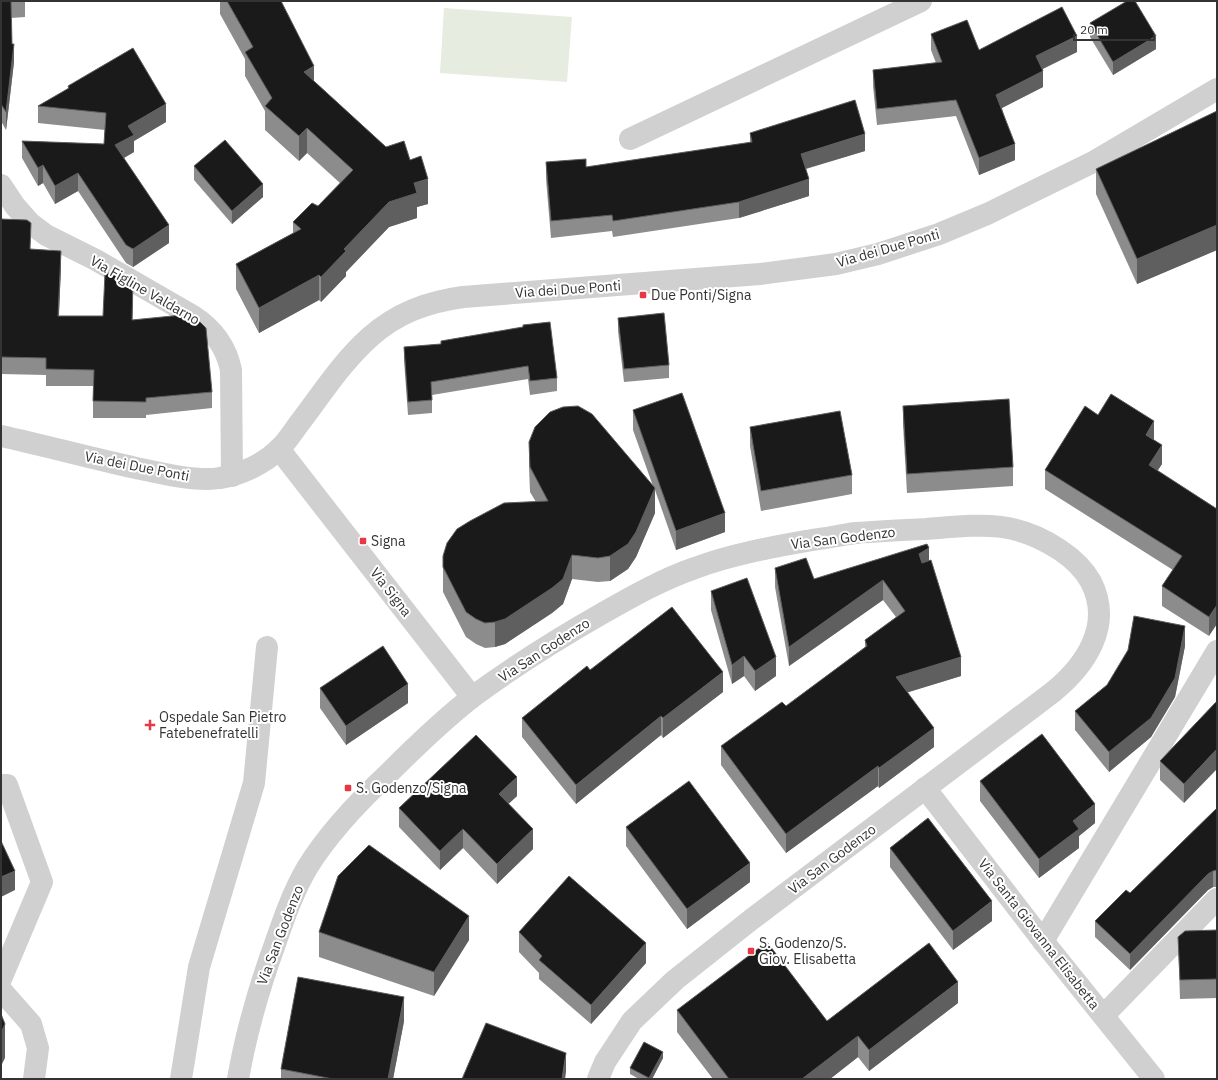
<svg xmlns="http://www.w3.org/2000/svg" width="1218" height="1080" font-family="'IBM Plex Sans',sans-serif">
<rect width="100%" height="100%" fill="#fff"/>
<polygon fill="#e6ecdf" points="444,8 572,17 567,82 440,73"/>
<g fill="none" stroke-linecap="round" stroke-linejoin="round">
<g stroke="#d0d0d0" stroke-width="22">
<polyline points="630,139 921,1"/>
<path d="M 1,185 L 15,206 L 30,223 L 46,235 L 96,260 L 193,316 C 213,329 226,346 231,370 L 232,476"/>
<path d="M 1,436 C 46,446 91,458 136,468 C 159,473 197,482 220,478 C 240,475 264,464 279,449 C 287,442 294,430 301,421 C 323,392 343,361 370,337 C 397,313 427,302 463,297 L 760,274 L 836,264 L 878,254 L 939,234 L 987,214 L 1095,161 L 1217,89"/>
<polyline points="279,449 472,697"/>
<polyline points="1,785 7,785 42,882 1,979"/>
<polyline points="925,788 1043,941 1154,1079"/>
<polyline points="1043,941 1217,651"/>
<polyline points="1,990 31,1024 38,1048 34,1079"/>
<polyline points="1104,1015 1217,899"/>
<polyline points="181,1079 199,967 254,783 267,647"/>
<path d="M 238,1079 C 246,1033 259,988 275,944 C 284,918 293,892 307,868 C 329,832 359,801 390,772 C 417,745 445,718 475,695 C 516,665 559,638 603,613 C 633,596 663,579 695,568 C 732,554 773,547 812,540 C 827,538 841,535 856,533 C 879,531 903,530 926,529 C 979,525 1014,519 1060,550 C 1072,558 1084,569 1091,582 C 1113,625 1086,665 1053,692 L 752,919 L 675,980 L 632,1021 L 605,1062 L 598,1079"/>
</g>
</g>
<g fill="#8c8c8c">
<polygon points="1,1 25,1 25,17 11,18 12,44 14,62 6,130 1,121"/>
<polygon points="220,1 281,1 314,81 386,147 410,160 428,204 417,207 417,218 389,227 346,272 346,276 321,302 319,300 259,333 236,289 236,264 293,233 293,222 318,206 340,183 307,153 299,161 265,130 265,111 245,76 245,59 220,14"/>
<polygon points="1090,23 1156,49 1113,75 1090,37"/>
<polygon points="931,34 979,50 1077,52 1043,69 1043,87 1002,108 1015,160 979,175 956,116 877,125 873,86 873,70 936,63 931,50"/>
<polygon points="68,86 166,122 134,141 134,152 124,158 169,243 133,267 126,263 78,191 55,204 43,183 38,186 22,158 22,141 104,144 105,130 38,123 38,106 68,89"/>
<polygon points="1217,111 1217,250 1137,284 1096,194 1096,169"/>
<polygon points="750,133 865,151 806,169 809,196 739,218 613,237 612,231 551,238 546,179 546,162 586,167 750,143"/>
<polygon points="194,166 263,197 232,224 194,180"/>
<polygon points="1,219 31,249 61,267 59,316 103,316 133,296 132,320 212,392 212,408 146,415 146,418 93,418 93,386 46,386 46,375 1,374"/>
<polygon points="618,318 669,365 669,378 624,382 618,331"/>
<polygon points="523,327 557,378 557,391 530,395 528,379 432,395 432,413 408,415 404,360 404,347 441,344 441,341"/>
<polygon points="903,406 1013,467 1013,486 907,493 903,425"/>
<polygon points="633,410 725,532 676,550 655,490 655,513 636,557 628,569 610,581 598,582 572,579 563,604 552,613 505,644 495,647 485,648 476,644 466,637 443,592 443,556 536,502 530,492 529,467 529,442 653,486 633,430"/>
<polygon points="1098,415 1154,440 1162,464 1157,471 1217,509 1209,636 1162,606 1162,586 1173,570 1045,489 1045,470"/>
<polygon points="750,427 852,475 852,494 761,511 750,446"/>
<polygon points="929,561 961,676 908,692 934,747 879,788 878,786 786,853 721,765 721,746 786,706 865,647 865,640 896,617 883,600 789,666 775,587 775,568 814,579"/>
<polygon points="711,591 776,676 755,691 744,676 732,684 711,610"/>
<polygon points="1185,646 1175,697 1151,737 1109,772 1075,730 1075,711"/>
<polygon points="590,670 723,692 663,738 661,735 576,804 522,737 522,718"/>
<polygon points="320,688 408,703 346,745 320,708"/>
<polygon points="1217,701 1184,803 1160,780 1160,761"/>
<polygon points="980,781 1095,823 1079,836 1079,848 1039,878 980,801"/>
<polygon points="517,796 508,804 533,849 497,884 463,848 440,870 399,827 399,808"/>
<polygon points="1217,808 1217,887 1213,887 1208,890 1130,970 1095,937 1095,921 1130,893"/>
<polygon points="626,827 750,882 687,929 626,846"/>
<polygon points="890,848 992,921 953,950 890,867"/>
<polygon points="1217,930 1217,998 1180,999 1178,937"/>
<polygon points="319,932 469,940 434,996 319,957"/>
<polygon points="519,932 646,963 591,1024 539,979 539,973 519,952"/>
<polygon points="958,1003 869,1071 858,1057 830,1079 713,1079 677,1032 677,1010 827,1021"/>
<polygon points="404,1021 393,1079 281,1079 281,1069"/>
<polygon points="663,1058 652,1079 639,1079 630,1074 630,1068"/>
</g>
<g fill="#5f5f5f">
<polygon points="1077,36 1077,52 1036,72 1036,56"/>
<polygon points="1156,36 1156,49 1113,75 1113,62"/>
<polygon points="14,44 14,62 6,130 6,112"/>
<polygon points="314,66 314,91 304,72"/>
<polygon points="1043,71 1043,87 996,111 996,95"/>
<polygon points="166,104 166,122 134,141 134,152 115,163 115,145 128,126"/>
<polygon points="307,128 307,153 299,161 299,136"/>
<polygon points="865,134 865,151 801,170 801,154"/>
<polygon points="1015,144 1015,160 979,175 979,158"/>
<polygon points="43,165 43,183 38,186 38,168"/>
<polygon points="78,173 78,191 55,204 55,186"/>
<polygon points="428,179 428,204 417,207 417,218 389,227 346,272 346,276 321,302 321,277 344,249 389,202 414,183"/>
<polygon points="809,179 809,196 739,218 739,202"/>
<polygon points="263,184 263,197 232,224 232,211"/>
<polygon points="169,225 169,243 133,267 133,249"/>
<polygon points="1217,225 1217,250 1137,284 1137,259"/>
<polygon points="61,251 61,267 58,332 58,316"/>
<polygon points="319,275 319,300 259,333 259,308"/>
<polygon points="133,280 133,296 132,336 132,320"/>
<polygon points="1154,421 1154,440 1146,435"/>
<polygon points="1162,445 1162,464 1149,484 1149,465"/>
<polygon points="655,488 655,513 636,557 628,569 610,581 610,556"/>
<polygon points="725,513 725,532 676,550 676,531"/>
<polygon points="929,548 929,567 919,574 919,554"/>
<polygon points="572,555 572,579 563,604 552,613 505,644 495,647 495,622"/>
<polygon points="883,580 883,600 789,666 789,647"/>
<polygon points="1217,605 1217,624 1209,636 1209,617"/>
<polygon points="1185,626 1185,646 1175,697 1151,737 1109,772 1109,752"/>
<polygon points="744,656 744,676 732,684 732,665"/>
<polygon points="776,657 776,676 755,691 755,671"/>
<polygon points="961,657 961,676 896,696 896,677"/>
<polygon points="723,672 723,692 663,738 663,718"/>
<polygon points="408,684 408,703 346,745 346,726"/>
<polygon points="661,716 661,735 576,804 576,785"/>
<polygon points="934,728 934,747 879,788 879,768"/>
<polygon points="1217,749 1217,769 1184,803 1184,784"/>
<polygon points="878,766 878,786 786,853 786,834"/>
<polygon points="517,777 517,796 499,813 499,794"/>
<polygon points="1095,804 1095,823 1079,836 1079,848 1039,878 1039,859 1073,821"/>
<polygon points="463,829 463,848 440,870 440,851"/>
<polygon points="533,829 533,849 497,884 497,864"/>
<polygon points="750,863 750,882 687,929 687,909"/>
<polygon points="15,871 15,890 1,897 1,877"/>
<polygon points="1213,871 1213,887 1208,890 1130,970 1130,954 1208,874"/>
<polygon points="992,901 992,921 953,950 953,931"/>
<polygon points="469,916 469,940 434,996 434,972"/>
<polygon points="646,943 646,963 591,1024 591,1005"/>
<polygon points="958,982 958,1003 869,1071 869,1050"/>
<polygon points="404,997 404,1021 393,1079 388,1079"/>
<polygon points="5,1024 5,1058 1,1066 1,1033"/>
<polygon points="858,1036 858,1057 830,1079 802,1079"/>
<polygon points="663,1052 663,1058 652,1079 649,1079 649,1078"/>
<polygon points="566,1053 566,1072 565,1079 562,1079"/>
</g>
<g fill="#1a1a1a" stroke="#5f5f5f">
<polygon points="1,1 11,1 12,44 14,44 6,112 1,104"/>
<polygon points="227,1 281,1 314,66 304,72 386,147 404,141 410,160 421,156 428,179 414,183 417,193 389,202 344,249 346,251 321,277 319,275 259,308 236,264 301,229 293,222 312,203 318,206 353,170 307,128 299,136 265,106 272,98 245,52 253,47"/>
<polygon points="1127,1 1135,1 1156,36 1113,62 1090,23"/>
<polygon points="1062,7 1077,36 1036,56 1043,71 996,95 1015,144 979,158 956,100 877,109 873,70 942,62 931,34 967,20 979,50"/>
<polygon points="133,48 166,104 128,126 134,135 115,145 169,225 133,249 126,245 78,173 55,186 43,165 38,168 22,141 104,144 106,113 38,106 69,88 68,86"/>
<polygon points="855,100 865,134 801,154 809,179 739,202 613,221 612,215 551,221 546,162 586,159 586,167 752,142 750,133"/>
<polygon points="1217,111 1217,225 1137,259 1096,169"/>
<polygon points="225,140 263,184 232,211 194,166"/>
<polygon points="1,219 27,220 31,223 30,249 61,251 58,316 103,316 105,273 123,274 133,280 132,320 192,314 206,328 212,392 146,398 146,402 93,401 94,370 46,369 46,358 1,357"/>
<polygon points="664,313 669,365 624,369 618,318"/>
<polygon points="550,322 557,378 530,381 528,366 431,382 432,400 408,402 404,347 441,344 441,341 523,327 523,325"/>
<polygon points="682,393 725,513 676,531 633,410"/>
<polygon points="1111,394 1154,421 1146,435 1162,445 1149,465 1217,509 1217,605 1209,617 1162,586 1182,556 1045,470 1085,406 1098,415"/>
<polygon points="1009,399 1013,467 907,474 903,406"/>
<polygon points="578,406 592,414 655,488 636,532 628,544 610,556 598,558 572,555 563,579 552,588 505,619 495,622 485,623 476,619 466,612 443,567 443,556 447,543 457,529 470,521 504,503 548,501 530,467 529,442 535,427 550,412 563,407"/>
<polygon points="840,411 852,475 761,491 750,427"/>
<polygon points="927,544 929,548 919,554 922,563 931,560 961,657 896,677 934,728 879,768 878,766 786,834 721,746 782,702 786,706 867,646 865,640 905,611 883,580 789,647 775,568 806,558 814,579"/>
<polygon points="747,578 776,657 755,671 744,656 732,665 711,591"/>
<polygon points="672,607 723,672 663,718 661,716 576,785 522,718 587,666 590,670"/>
<polygon points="1134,616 1185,626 1175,678 1151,718 1109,752 1075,711 1107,685 1128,650"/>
<polygon points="383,646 408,684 346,726 320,688"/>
<polygon points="1217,701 1217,749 1184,784 1160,761"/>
<polygon points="1042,734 1095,804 1073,821 1079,829 1039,859 980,781"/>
<polygon points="476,735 517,777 499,794 533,829 497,864 463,829 440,851 399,808"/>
<polygon points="689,781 750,863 687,909 626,827"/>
<polygon points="1217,808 1217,870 1213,871 1208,874 1130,954 1095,921 1126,890 1130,893"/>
<polygon points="928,818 992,901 953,931 890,848"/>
<polygon points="1,841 15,871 1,877"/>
<polygon points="369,845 469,916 434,972 319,932 338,876"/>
<polygon points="569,876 646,943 591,1005 539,960 542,956 519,932"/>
<polygon points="1217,930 1217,979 1180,980 1178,937 1185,931"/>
<polygon points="767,942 827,1021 929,943 958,982 869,1050 858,1036 802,1079 729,1079 677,1010"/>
<polygon points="298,977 404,997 388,1079 333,1079 281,1069"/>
<polygon points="1,1014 5,1024 1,1033"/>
<polygon points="486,1023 566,1053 562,1079 462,1079"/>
<polygon points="644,1042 663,1052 649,1078 630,1068"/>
</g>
<g fill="#e63946" stroke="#fff" stroke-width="1.5">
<rect x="639" y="291" width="8" height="8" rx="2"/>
<rect x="359" y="537" width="8" height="8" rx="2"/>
<path d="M148 719h4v4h4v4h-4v4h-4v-4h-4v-4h4z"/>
<rect x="344" y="784" width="8" height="8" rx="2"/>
<rect x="747" y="947" width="8" height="8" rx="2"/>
</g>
<g text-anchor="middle" stroke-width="4" stroke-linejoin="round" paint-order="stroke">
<g font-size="14" fill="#333" stroke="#fff">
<text transform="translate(888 248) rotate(-16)" y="5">Via dei Due Ponti</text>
<text transform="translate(568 289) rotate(-4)" y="5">Via dei Due Ponti</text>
<text transform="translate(145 290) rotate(30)" y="5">Via Figline Valdarno</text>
<text transform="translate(137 466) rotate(11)" y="5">Via dei Due Ponti</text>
<text transform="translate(843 538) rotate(-7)" y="5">Via San Godenzo</text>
<text transform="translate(391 592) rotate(52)" y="5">Via Signa</text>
<text transform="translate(544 650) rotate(-33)" y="5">Via San Godenzo</text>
<text transform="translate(832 859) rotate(-37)" y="5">Via San Godenzo</text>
<text transform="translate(1039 934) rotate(52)" y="5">Via Santa Giovanna Elisabetta</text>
<text transform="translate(280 935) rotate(-69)" y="5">Via San Godenzo</text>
</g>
<g font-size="14" fill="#333" stroke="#fff" text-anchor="start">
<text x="651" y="300">Due Ponti/Signa</text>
<text x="371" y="546">Signa</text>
<text x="159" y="722">Ospedale San Pietro<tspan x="159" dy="16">Fatebenefratelli</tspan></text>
<text x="356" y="793">S. Godenzo/Signa</text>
<text x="759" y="948">S. Godenzo/S.<tspan x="759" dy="16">Giov. Elisabetta</tspan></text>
</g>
</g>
<rect width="1218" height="1080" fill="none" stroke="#333333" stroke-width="4"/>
<path d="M1074 34v6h80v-6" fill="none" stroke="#333333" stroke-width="2"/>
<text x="1080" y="34" font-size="12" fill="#333333" stroke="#ffffff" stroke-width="3" paint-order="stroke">20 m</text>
</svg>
